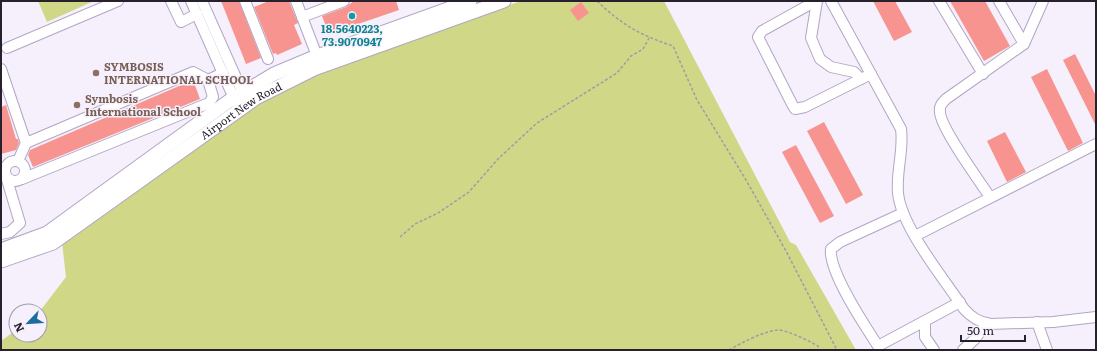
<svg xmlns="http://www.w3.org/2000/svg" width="1097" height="351" font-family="Literata,serif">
<rect width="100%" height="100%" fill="#f5f0fc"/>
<g fill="#d0d787">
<polygon points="38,1 94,1 47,22"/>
<polygon points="521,1 664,1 790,242 796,245 856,350 1,350 1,341 16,330 16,335 40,335 40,311 66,277 62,242 259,100 302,78"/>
</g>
<g fill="#f89490">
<polygon points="221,1 239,1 261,58 246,64"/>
<polygon points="269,1 289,1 298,23 294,25 302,44 277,55 276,53 273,54 254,7"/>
<polygon points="354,1 396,1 399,10 329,34 322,16 346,7"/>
<polygon points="873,1 895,1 912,32 894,41"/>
<polygon points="950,1 985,1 1010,46 984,61"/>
<polygon points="581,2 589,13 578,21 570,10"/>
<polygon points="1075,54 1096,96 1096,126 1063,60"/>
<polygon points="1047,69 1083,143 1068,151 1031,77"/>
<polygon points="193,80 200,99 33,167 28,155 30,150"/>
<polygon points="6,105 16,139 18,139 19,143 16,150 1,154 1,107"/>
<polygon points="824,122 863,195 846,204 807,131"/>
<polygon points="1005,132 1026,172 1007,182 987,141"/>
<polygon points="796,145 834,216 820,223 782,152"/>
</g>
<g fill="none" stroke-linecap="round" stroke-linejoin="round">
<g stroke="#b2a5c3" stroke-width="12">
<g id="minor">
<polyline points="171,1 181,22 197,14"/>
<polyline points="191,1 236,103"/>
<polyline points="202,1 245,98"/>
<polyline points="245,1 268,59"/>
<polyline points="296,1 317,56"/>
<polyline points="816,1 762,31 758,37 793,106 795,109 805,107 871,74"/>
<polyline points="817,1 811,38 820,59 831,67 854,72 861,79"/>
<path d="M 831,1 L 901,129 C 904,150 896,171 898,193 C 901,227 945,280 964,309 C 972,318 979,322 990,324 L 1053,322 L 1096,317"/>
<polyline points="939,1 983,74"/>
<polyline points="999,1 1024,44"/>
<polyline points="302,17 344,1"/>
<polyline points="7,48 118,1"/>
<polyline points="1,69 26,143 193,72 208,80 223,73"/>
<circle cx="15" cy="171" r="10"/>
<polyline points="18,161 26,143"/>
<polyline points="22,179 209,103 213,97 208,80"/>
<path d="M 990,197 C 980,182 940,127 940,112 C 939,106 942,103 946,99 L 1024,44 L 1043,1"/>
<path d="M 903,213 L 840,242 L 831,249 C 828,271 865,326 878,346 L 960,302"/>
<polyline points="1,234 10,232 20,223 5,173"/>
<polyline points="915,236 1096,144"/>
<polyline points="925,322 925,337 934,350"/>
<polyline points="1037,322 1047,350"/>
<polyline points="963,350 975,339 987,323"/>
</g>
</g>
<g stroke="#b2a5c3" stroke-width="15">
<g id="major">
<polyline points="1,250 47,233 229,101 274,74 317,56 470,1"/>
<path id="s1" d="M 1,261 L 53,243 L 256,98 L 314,69 L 504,1"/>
</g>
</g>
<g stroke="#a09ba6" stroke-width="1.5" stroke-dasharray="3 2" stroke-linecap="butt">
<path d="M 597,1 C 622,25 640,35 673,46 L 697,100 L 746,180 L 786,251 L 837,350"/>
<polyline points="400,237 415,224 438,213 469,192 499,158 537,123 617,73 631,56 643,49 649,38"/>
<path d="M 729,350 C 741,343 764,331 778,330 C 787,330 809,341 818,346 L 819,350"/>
</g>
<use href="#minor" stroke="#fff" stroke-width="10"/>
<use href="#major" stroke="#fff" stroke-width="13"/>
</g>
<circle fill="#0f9aa8" stroke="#f5f0fc" stroke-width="1.5" cx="352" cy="16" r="4"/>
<g fill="#8d6e63" stroke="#f5f0fc" stroke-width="1.5">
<circle cx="96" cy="73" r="4"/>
<circle cx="77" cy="105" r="4"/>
</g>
<g text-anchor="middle" stroke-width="3" stroke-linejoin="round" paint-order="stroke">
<g font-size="11" font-weight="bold" fill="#0d838f" stroke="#f5f0fc">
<text x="352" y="33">18.5640223,<tspan x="352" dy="13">73.9070947</tspan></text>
</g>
<g font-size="11" font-weight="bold" fill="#785e54" stroke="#f5f0fc" text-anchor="start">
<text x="104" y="71">SYMBOSIS<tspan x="104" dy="13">INTERNATIONAL SCHOOL</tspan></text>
<text x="85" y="103">Symbosis<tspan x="85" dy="13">International School</tspan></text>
</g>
<g font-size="11" fill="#26212c" stroke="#f5f0fc">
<text dy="4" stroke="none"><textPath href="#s1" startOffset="285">Airport New Road</textPath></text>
</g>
</g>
<rect width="1097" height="351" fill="none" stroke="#26212c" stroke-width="4"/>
<g transform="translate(28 323) rotate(245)"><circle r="19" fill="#f5f0fc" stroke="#a29da9"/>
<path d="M0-3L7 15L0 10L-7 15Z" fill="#1b6d9e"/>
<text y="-6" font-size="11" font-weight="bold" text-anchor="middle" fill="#26212c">N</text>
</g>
<path d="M961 335v6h64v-6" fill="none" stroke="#26212c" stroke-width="2"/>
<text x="967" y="335" font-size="12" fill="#26212c" stroke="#f5f0fc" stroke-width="3" paint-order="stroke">50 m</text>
</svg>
